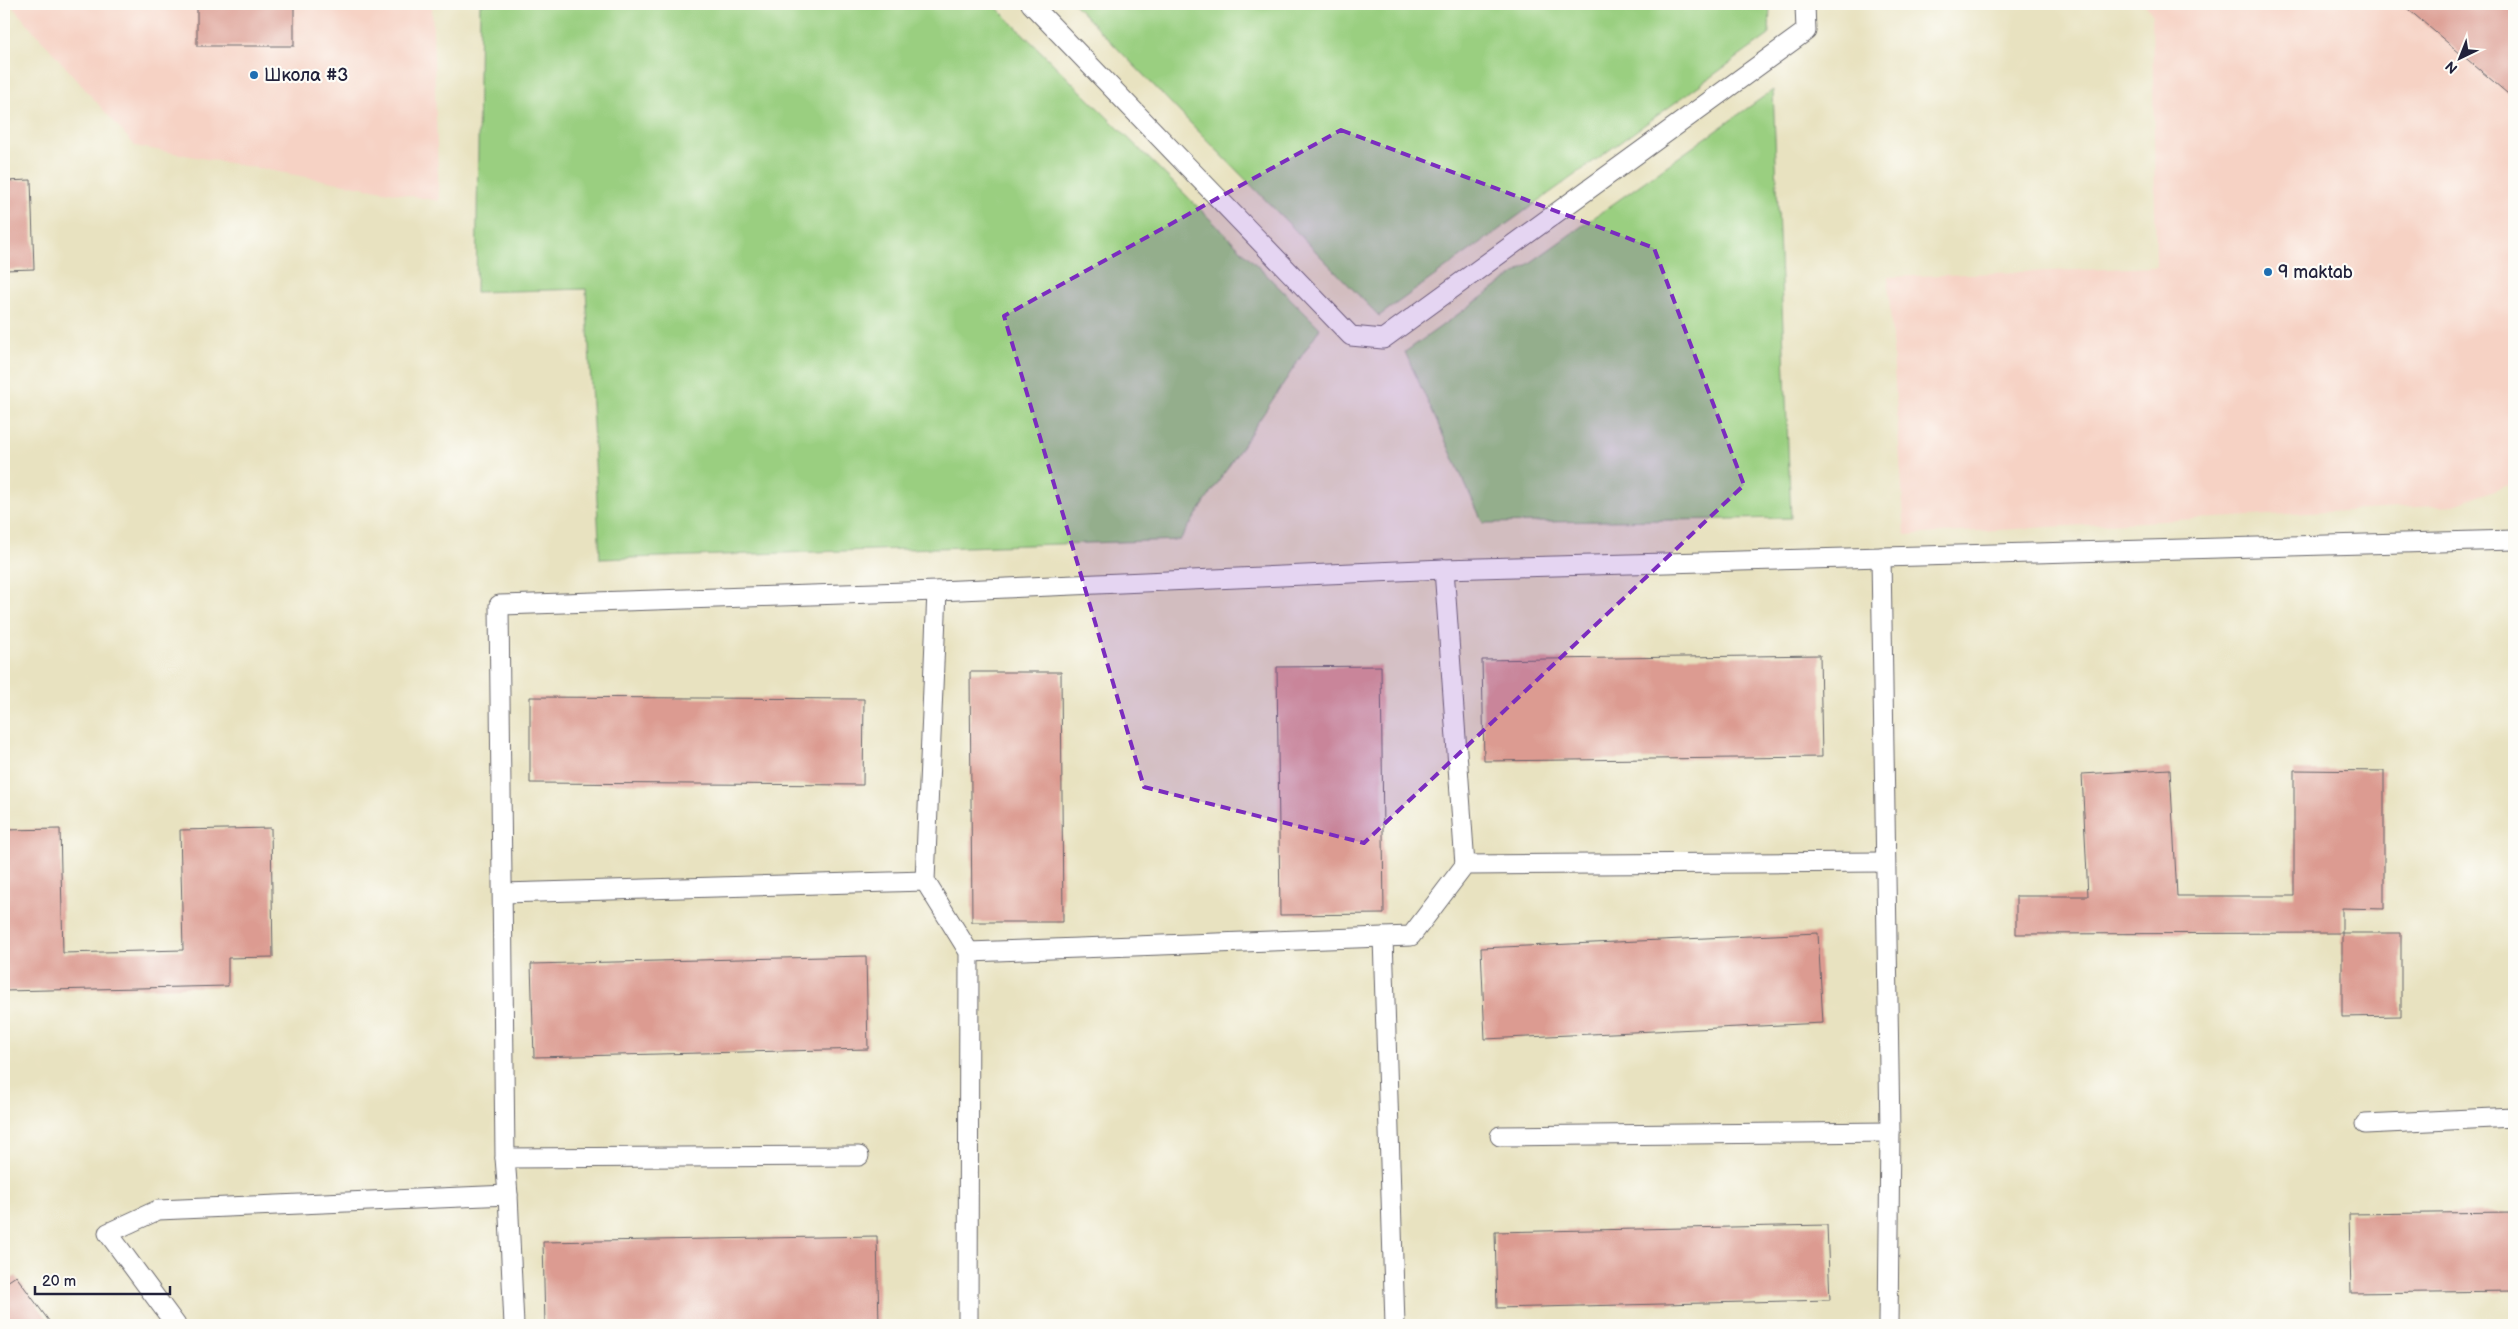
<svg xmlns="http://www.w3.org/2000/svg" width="2518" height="1329" font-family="'Balsamiq Sans',sans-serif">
<rect width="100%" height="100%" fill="#fdfcf7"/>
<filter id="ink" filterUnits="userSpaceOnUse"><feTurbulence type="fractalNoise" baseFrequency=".02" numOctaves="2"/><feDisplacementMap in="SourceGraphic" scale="10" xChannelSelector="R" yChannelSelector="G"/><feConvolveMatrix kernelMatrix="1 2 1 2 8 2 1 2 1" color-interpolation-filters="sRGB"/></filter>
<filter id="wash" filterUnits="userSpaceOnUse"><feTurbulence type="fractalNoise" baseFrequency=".0096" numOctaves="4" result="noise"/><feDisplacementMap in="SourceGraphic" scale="20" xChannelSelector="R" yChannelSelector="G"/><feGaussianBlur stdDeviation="1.12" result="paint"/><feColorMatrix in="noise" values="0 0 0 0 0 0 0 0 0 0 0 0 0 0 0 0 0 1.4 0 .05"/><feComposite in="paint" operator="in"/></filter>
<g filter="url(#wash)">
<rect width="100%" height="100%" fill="#e8e2c0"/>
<g fill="#f6d2c4">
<polygon points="10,4 432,4 439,201 135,146"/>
<polygon points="2145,4 2514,4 2514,483 2454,505 1905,535 1888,277 2156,267 2152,14"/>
</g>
<g fill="#9acf80" stroke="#5e785e">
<polygon points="480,4 993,4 1320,328 1180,540 600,559 586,289 476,292"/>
<polygon points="1074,4 1770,4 1769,35 1379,316"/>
<polygon points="1773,90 1791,518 1483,523 1405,352"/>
</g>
<g id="blocks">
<g fill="#dc9b91">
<rect x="197" y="4" width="97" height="42"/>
<polygon points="2402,4 2514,4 2514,99"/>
<polygon points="31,180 34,269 4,270 4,181"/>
<polygon points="1820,655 1822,757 1484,761 1482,660"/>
<polygon points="1381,666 1384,914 1280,915 1277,667"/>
<polygon points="970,672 1061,672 1063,922 972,922"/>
<polygon points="530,697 864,699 863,785 530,783"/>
<polygon points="2170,769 2177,896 2294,896 2294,770 2384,771 2384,909 2342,908 2342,933 2016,934 2016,896 2088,896 2082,774"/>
<polygon points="271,828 273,957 228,958 228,986 4,991 4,830 60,829 63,953 183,950 180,830"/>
<polygon points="1818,933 1823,1023 1485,1039 1481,948"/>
<polygon points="2342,933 2401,933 2401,1016 2342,1017"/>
<polygon points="866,956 868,1049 534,1057 531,964"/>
<polygon points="2514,1212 2514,1291 2351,1293 2349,1214"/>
<polygon points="1827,1225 1830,1300 1497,1308 1495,1232"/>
<polygon points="877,1236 879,1325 545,1325 543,1242"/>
<polygon points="16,1276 52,1325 4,1325 4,1284"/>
</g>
</g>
</g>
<g filter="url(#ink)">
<use href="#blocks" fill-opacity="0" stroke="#67656a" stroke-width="1"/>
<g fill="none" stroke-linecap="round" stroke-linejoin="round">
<g stroke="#67656a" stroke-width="21">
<g id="lane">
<polyline points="1031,4 1351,336 1383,339 1806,31 1805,4"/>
<polyline points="1881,557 1890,1132 1888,1325"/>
<polyline points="1444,569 1465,865"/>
<polyline points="925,881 937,591"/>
<polyline points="503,893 925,881 969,952 968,1325"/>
<polyline points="1383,937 1395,1325"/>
<polyline points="969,952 1411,936 1465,865 1885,862"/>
<polyline points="2365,1124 2514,1117"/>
<polyline points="1500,1136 1890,1132"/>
<polyline points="505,1158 859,1156"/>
<polyline points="508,1195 505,1158 499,605 937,591 1444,569 2514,540"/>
<polyline points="176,1325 108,1233 158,1210 508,1195 514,1325"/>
</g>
</g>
<use href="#lane" stroke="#fff" stroke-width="19"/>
</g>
</g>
<path fill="#7b2cbf" fill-opacity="0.2" stroke="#7b2cbf" stroke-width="4" stroke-dasharray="10 6" stroke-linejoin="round" d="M 1341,130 L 1654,248 L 1744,485 L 1364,843 L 1144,787 L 1004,316 Z"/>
<g fill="#1f6fb2" stroke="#fdfcf7" stroke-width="2">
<circle cx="254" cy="75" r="5"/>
<circle cx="2268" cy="272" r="5"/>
</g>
<g text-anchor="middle" stroke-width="4.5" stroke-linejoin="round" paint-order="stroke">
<g font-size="18" fill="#22223b" stroke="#fdfcf7" text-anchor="start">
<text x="264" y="81">Школа #3</text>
<text x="2278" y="278">9 maktab</text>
</g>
</g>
<rect width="2518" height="1329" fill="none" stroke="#fdfcf7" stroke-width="20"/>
<g transform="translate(2460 58) rotate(223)" stroke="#fdfcf7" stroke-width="4" paint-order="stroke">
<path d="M0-4L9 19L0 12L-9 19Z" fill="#22223b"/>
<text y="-8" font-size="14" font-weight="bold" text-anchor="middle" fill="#22223b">N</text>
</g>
<path d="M35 1286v8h135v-8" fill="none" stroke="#22223b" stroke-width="2.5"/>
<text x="42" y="1286" font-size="15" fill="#22223b" stroke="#fdfcf7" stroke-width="4" paint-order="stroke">20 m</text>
</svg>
